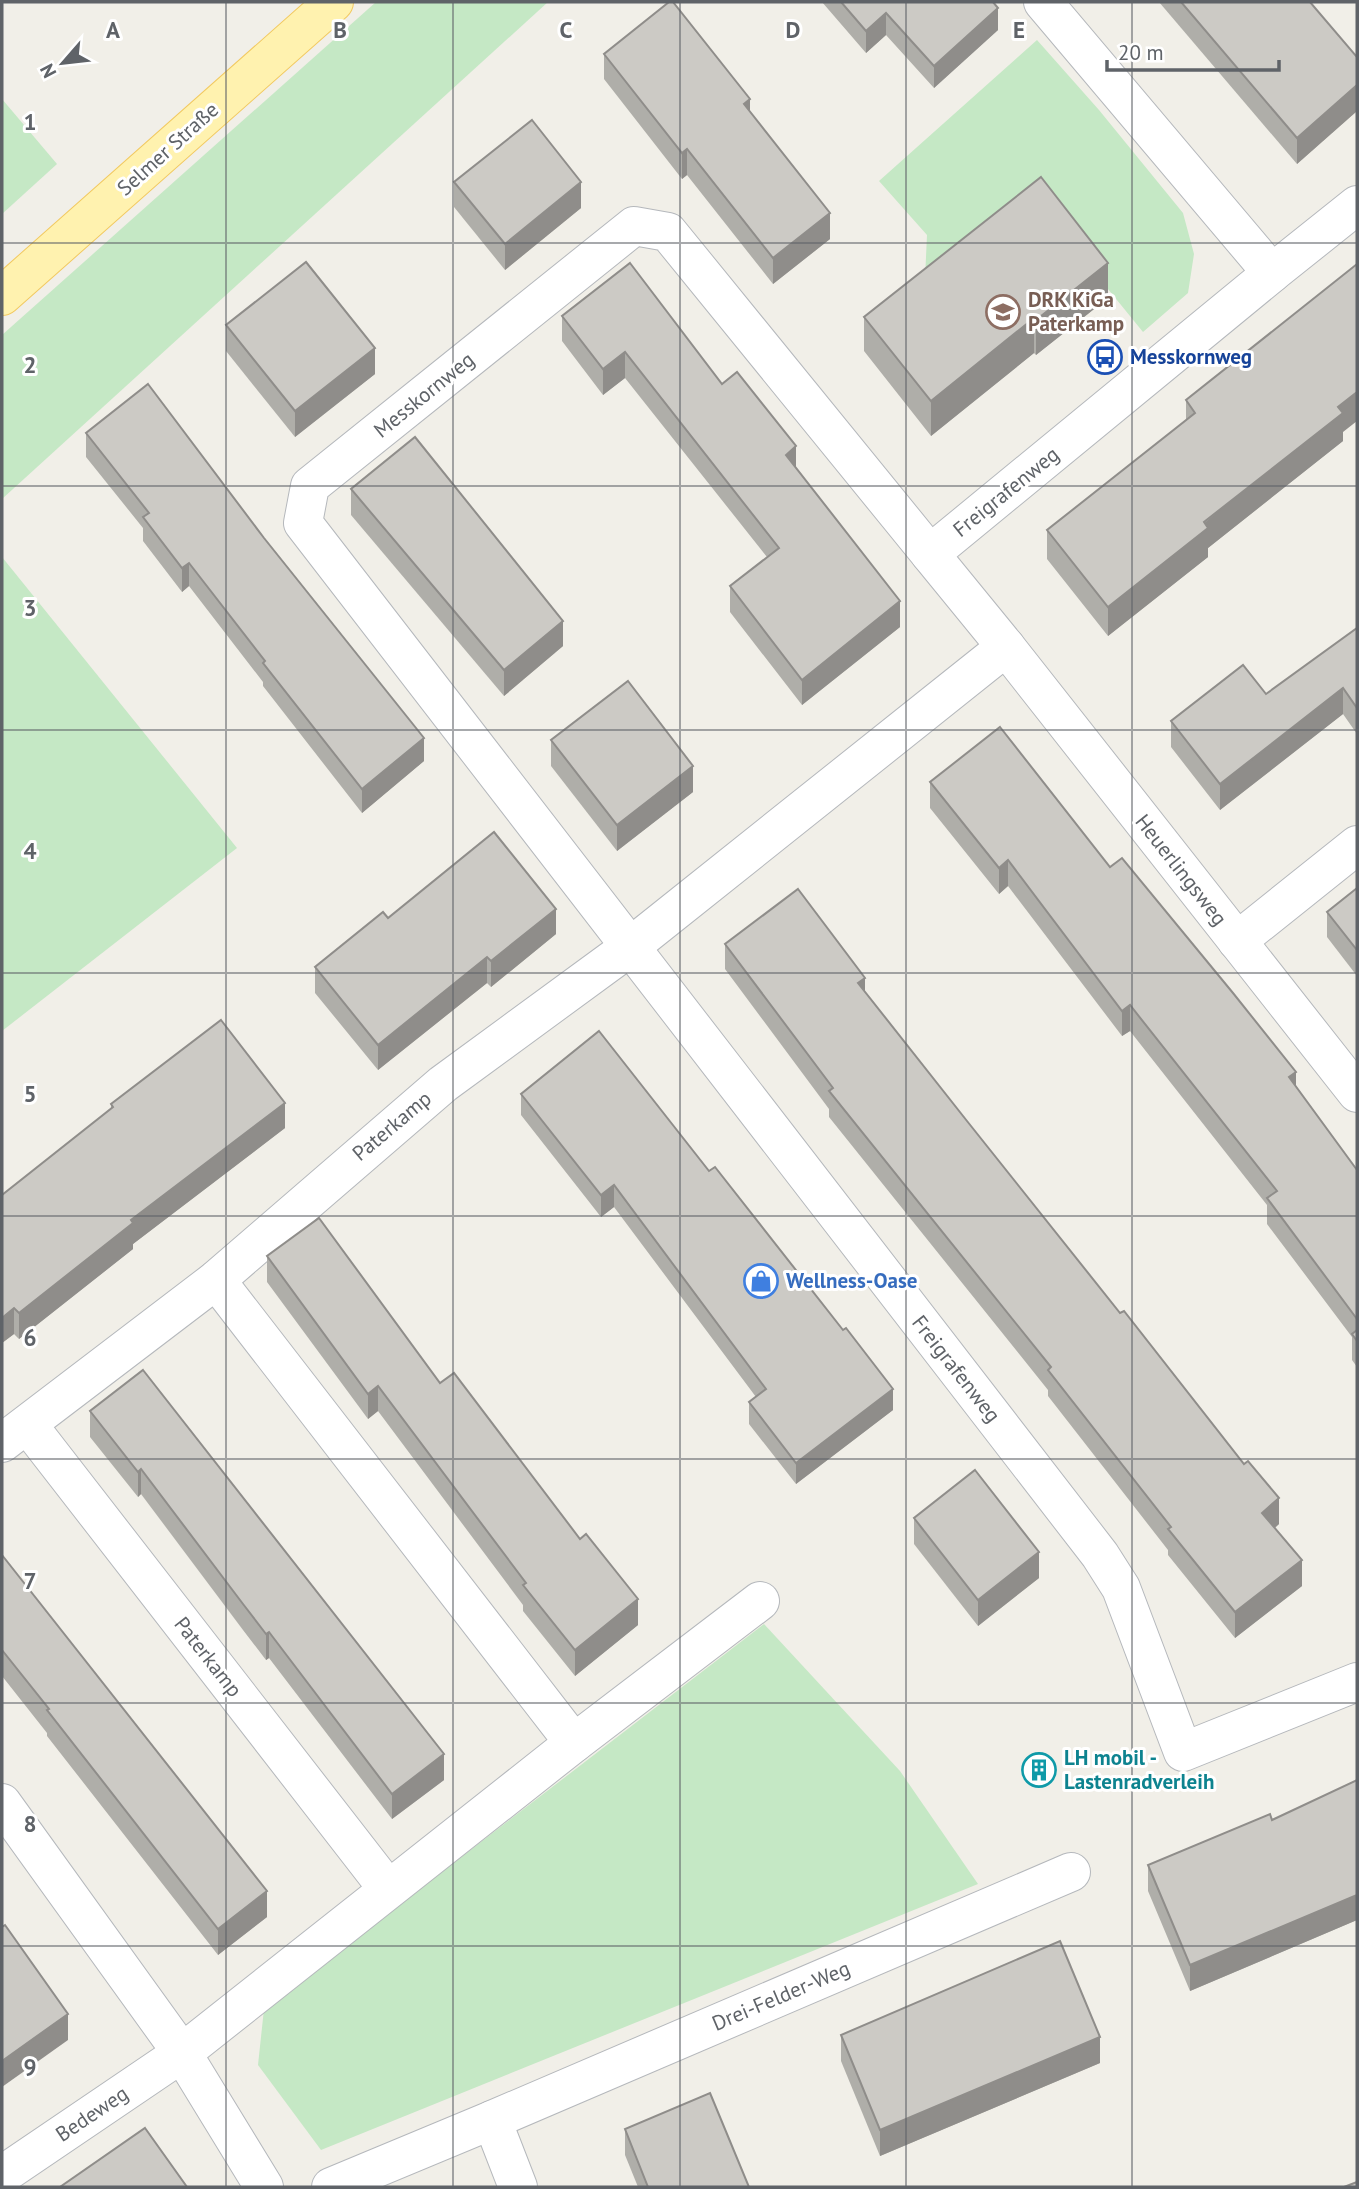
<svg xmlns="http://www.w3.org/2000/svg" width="1359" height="2189" font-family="'PT Sans',sans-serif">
<rect width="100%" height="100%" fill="#f1efe8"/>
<g fill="#c5e8c5">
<polygon points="376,2 548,2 2,499 2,335"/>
<polygon points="1037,40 1099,110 1183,213 1194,254 1188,293 1143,332 1042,208 924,301 927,235 879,181"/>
<polygon points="2,99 57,164 2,214"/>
<polygon points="2,557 237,848 2,1031"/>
<polygon points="764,1624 900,1771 978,1884 321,2150 258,2065 264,2009"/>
</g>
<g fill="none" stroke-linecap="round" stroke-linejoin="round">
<g stroke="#b5b8bc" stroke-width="40">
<g id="minor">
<polyline points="1272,273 1357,205"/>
<polyline points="930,554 668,232 634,226 310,486 303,523 1100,1555 1121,1588 1183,1752 1357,1682"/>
<polyline points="1006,647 1357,1093"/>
<polyline points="1237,941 1357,845"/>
<polyline points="216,1280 574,1743"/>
<polyline points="28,1425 388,1889"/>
<polyline points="2,1443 216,1280 443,1084 630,947 1006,647 930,554 1272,273 1043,2"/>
<polyline points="2,1803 182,2053 264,2187"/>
<polyline points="492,2120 1071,1872"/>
<polyline points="2,2175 182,2053 574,1743 760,1601"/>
<polyline points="331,2187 492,2120 518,2187"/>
</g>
</g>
<g stroke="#f2c960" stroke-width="40">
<polyline id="major" points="2,296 334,2"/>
</g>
<use href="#minor" stroke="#fff" stroke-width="38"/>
<use href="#major" stroke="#fff2af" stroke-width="38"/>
</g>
<g fill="#afaea9">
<polygon points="822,2 993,2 998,30 934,88 886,35 866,53"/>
<polygon points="1159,2 1310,2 1357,57 1357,111 1297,164"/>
<polygon points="604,54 750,112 830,239 773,284 687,175 682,179 604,79"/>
<polygon points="454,182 581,208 505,270 454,207"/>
<polygon points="1108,298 1036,355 1034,353 931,436 864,351 864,317"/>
<polygon points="562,316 722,384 796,468 900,627 802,705 730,612 730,586 767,557 625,378 603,395 562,341"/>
<polygon points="226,325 375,374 295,437 226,351"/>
<polygon points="1186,400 1343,432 1343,441 1208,548 1208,557 1108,636 1047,559 1047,530 1186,420"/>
<polygon points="86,433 424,761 362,813 263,686 263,682 189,586 182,592 143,541 143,528 86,457"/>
<polygon points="351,489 563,646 504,696 351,515"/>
<polygon points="1357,628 1357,734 1343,714 1220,810 1171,747 1171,721 1266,694"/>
<polygon points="551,740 693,792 617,851 551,766"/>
<polygon points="930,782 1110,867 1296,1086 1357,1170 1357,1367 1352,1360 1352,1337 1267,1224 1267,1205 1130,1031 1122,1036 1008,886 999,894 930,808"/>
<polygon points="1357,888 1357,976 1327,937 1327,912"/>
<polygon points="388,918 556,934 491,987 487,983 378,1070 315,993 315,967"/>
<polygon points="725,944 865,992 1279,1524 1275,1528 1302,1586 1235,1638 1168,1555 1168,1550 1048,1396 1048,1390 829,1117 829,1109 725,969"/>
<polygon points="521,1094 893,1410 796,1484 749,1424 749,1402 756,1397 614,1207 601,1217 521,1115"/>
<polygon points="111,1104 285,1128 133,1244 133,1249 19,1339 14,1334 2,1343 2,1195 111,1109"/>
<polygon points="267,1256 440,1383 638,1625 575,1676 523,1611 523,1605 378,1411 368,1419 267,1282"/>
<polygon points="90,1411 444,1780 392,1819 269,1658 266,1660 243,1630 141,1494 138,1497 90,1437"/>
<polygon points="914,1518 1039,1578 978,1626 914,1544"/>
<polygon points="2,1555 267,1917 218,1955 47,1736 47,1733 2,1676"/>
<polygon points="1357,1780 1357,1920 1190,1991 1148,1891 1148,1865 1272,1820"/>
<polygon points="841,2035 1100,2063 880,2156 841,2061"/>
<polygon points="625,2129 749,2187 638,2187 625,2155"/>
</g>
<g fill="#8f8d8a">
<polygon points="998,8 998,30 934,88 934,66"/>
<polygon points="886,13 886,35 866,53 866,31"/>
<polygon points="1357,85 1357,111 1297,164 1297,138"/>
<polygon points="750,99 750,125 744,104"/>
<polygon points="687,149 687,175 682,179 682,153"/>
<polygon points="581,182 581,208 505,270 505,244"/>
<polygon points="830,213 830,239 773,284 773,258"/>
<polygon points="1108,263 1108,298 1036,355 1036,320"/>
<polygon points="1034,318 1034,353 931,436 931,401"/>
<polygon points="375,348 375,374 295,437 295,411"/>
<polygon points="625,352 625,378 603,395 603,369"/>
<polygon points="1357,392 1357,421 1343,432 1343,441 1208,548 1208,557 1108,636 1108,607 1338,407"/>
<polygon points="796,446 796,472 786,455"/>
<polygon points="189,563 189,586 182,592 182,568"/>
<polygon points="900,601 900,627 802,705 802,680"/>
<polygon points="563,621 563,646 504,696 504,670"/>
<polygon points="1343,688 1343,714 1220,810 1220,784"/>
<polygon points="424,738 424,761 362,813 362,789"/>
<polygon points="693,766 693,792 617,851 617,825"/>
<polygon points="1008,860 1008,886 999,894 999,868"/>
<polygon points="556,909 556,934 491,987 491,961"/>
<polygon points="487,957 487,983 378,1070 378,1045"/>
<polygon points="865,978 865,1004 858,983"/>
<polygon points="1130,1005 1130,1031 1122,1036 1122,1011"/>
<polygon points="1296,1072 1296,1098 1289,1077"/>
<polygon points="285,1103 285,1128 133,1244 133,1249 19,1339 19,1313 131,1220"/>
<polygon points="614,1185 614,1207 601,1217 601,1195"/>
<polygon points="14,1308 14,1334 2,1343 2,1318"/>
<polygon points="378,1386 378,1411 368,1419 368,1394"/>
<polygon points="893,1389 893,1410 796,1484 796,1463"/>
<polygon points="141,1469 141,1494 138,1497 138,1472"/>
<polygon points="1279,1498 1279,1524 1262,1538 1262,1513"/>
<polygon points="1039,1552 1039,1578 978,1626 978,1600"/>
<polygon points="1302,1560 1302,1586 1235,1638 1235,1612"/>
<polygon points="638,1599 638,1625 575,1676 575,1650"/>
<polygon points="269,1632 269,1658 266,1660 266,1634"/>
<polygon points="444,1754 444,1780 392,1819 392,1794"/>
<polygon points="267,1891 267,1917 218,1955 218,1929"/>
<polygon points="1357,1895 1357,1920 1190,1991 1190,1965"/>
<polygon points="68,2014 68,2040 2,2087 2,2061"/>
<polygon points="1100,2037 1100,2063 880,2156 880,2130"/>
</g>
<g fill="#cccac5" stroke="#8f8d8a" stroke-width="2">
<polygon points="669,2 673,2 750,99 744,104 830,213 773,258 687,149 682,153 604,54"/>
<polygon points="841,2 993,2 998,8 934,66 886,13 866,31"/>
<polygon points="1181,2 1310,2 1357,57 1357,85 1297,138"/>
<polygon points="532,120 581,182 505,244 454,182"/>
<polygon points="1041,177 1108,263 1036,320 1034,318 931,401 864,317"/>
<polygon points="306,262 375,348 295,411 226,325"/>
<polygon points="630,263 722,384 737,372 796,446 786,455 900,601 802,680 730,586 779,548 625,352 603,369 562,316"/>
<polygon points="1357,264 1357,392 1338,407 1343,413 1204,522 1208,528 1108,607 1047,530 1195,413 1186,400"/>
<polygon points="148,384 264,538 424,738 362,789 263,663 265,661 189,563 182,568 143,517 149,513 86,433"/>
<polygon points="415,437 563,621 504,670 351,489"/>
<polygon points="1357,628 1357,708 1343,688 1220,784 1171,721 1243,665 1266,694"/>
<polygon points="628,681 693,766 617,825 551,740"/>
<polygon points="1000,727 1110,867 1122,858 1233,993 1296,1072 1289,1077 1357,1170 1357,1319 1267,1198 1277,1191 1130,1005 1122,1011 1008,860 999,868 930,782"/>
<polygon points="494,832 556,909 491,961 487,957 378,1045 315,967 383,912 388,918"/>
<polygon points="1357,888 1357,950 1327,912"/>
<polygon points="798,889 865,978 858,983 967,1121 1120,1313 1124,1311 1244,1464 1248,1461 1279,1498 1262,1513 1302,1560 1235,1612 1168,1529 1171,1527 1048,1370 1051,1367 829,1091 833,1088 725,944"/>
<polygon points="221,1020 285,1103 131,1220 133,1223 19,1313 14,1308 2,1318 2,1195 113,1107 111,1104"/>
<polygon points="599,1031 709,1171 715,1167 843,1330 846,1328 893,1389 796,1463 749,1402 766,1389 614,1185 601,1195 521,1094"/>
<polygon points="319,1218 440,1383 454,1373 580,1539 586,1534 638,1599 575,1650 523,1585 526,1583 378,1386 368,1394 267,1256"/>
<polygon points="1357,1330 1357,1341 1352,1334"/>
<polygon points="143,1370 444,1754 392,1794 269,1632 266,1634 243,1604 141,1469 138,1472 90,1411"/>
<polygon points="975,1470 1039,1552 978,1600 914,1518"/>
<polygon points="2,1555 267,1891 218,1929 47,1710 49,1709 2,1650"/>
<polygon points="1357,1780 1357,1895 1190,1965 1148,1865 1270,1814 1272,1820"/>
<polygon points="5,1925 68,2014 2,2061 2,1927"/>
<polygon points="1060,1941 1100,2037 880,2130 841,2035"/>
<polygon points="710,2093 749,2187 648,2187 625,2129"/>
<polygon points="145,2128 187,2187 60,2187"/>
<polygon points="1357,2182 1357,2187 1344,2187"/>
</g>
<path fill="none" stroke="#5f6368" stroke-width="2" stroke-opacity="0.55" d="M 226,2 L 226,2187M 453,2 L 453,2187M 680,2 L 680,2187M 906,2 L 906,2187M 1132,2 L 1132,2187M 2,243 L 1357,243M 2,486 L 1357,486M 2,730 L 1357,730M 2,973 L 1357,973M 2,1216 L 1357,1216M 2,1459 L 1357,1459M 2,1703 L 1357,1703M 2,1946 L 1357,1946"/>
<defs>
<g id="school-ring" transform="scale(1.75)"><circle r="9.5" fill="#fff" stroke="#8d6e63" stroke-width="1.5"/><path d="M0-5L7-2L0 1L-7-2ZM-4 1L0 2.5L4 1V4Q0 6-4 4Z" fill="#8d6e63"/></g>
<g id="bus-ring" transform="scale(1.75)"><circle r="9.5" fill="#fff" stroke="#1a4fb4" stroke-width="1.5"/><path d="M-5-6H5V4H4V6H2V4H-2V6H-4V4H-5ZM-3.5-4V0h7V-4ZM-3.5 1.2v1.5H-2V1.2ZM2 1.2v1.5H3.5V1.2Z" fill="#1a4fb4"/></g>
<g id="shop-ring" transform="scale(1.75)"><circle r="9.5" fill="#fff" stroke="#3f7fe0" stroke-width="1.5"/><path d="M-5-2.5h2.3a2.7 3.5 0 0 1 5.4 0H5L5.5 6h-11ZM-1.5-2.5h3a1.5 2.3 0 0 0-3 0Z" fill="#3f7fe0"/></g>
<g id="building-ring" transform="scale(1.75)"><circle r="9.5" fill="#fff" stroke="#0f9aa8" stroke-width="1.5"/><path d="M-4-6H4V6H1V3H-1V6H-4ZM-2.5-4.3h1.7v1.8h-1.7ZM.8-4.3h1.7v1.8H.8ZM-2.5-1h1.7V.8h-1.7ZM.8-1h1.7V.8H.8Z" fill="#0f9aa8"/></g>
</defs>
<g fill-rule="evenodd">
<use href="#school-ring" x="1003" y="312"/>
<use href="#bus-ring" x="1105" y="357"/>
<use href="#shop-ring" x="761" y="1281"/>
<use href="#building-ring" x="1039" y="1770"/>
</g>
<g text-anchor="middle" stroke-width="6" stroke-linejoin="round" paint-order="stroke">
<g font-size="21" fill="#5f6368" stroke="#fff">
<text transform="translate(168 149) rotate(-42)" y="7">Selmer Straße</text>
<text transform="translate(424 395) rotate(-39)" y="7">Messkornweg</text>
<text transform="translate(1006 492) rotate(-39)" y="7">Freigrafenweg</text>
<text transform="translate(1181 870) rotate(52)" y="7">Heuerlingsweg</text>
<text transform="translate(392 1126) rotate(-40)" y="7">Paterkamp</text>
<text transform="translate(956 1369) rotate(52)" y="7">Freigrafenweg</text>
<text transform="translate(208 1657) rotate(52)" y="7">Paterkamp</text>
<text transform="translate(781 1996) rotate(-23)" y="7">Drei-Felder-Weg</text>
<text transform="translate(92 2114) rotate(-34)" y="7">Bedeweg</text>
</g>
<g font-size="21" font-weight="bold" fill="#785e54" stroke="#fff" text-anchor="start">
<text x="1028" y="307">DRK KiGa<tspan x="1028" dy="24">Paterkamp</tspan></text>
</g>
<g font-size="21" font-weight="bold" fill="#164399" stroke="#fff" text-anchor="start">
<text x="1130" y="364">Messkornweg</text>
</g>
<g font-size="21" font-weight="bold" fill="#366cbe" stroke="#fff" text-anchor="start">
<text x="786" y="1288">Wellness-Oase</text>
</g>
<g font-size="21" font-weight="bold" fill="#0d838f" stroke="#fff" text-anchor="start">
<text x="1064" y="1765">LH mobil -<tspan x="1064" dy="24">Lastenradverleih</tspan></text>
</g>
</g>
<g font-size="23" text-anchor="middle" font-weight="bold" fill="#5f6368" stroke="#fff" stroke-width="6" stroke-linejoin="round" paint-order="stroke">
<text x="113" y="38">A</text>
<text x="340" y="38">B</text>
<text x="566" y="38">C</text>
<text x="793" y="38">D</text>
<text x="1019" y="38">E</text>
<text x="30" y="130">1</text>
<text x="30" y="373">2</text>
<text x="30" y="616">3</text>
<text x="30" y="859">4</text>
<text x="30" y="1102">5</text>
<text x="30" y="1346">6</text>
<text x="30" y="1589">7</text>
<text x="30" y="1832">8</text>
<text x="30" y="2075">9</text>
</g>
<rect width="1359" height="2189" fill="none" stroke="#5f6368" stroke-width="7"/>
<g transform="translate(63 63) rotate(242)" stroke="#ffffff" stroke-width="5" paint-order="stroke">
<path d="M0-5L12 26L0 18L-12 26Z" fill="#5f6368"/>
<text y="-10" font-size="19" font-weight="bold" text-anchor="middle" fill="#5f6368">N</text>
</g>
<path d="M1107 60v10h172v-10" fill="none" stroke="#5f6368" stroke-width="3.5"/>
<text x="1118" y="60" font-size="21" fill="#5f6368" stroke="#ffffff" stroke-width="5" paint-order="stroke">20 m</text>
</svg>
